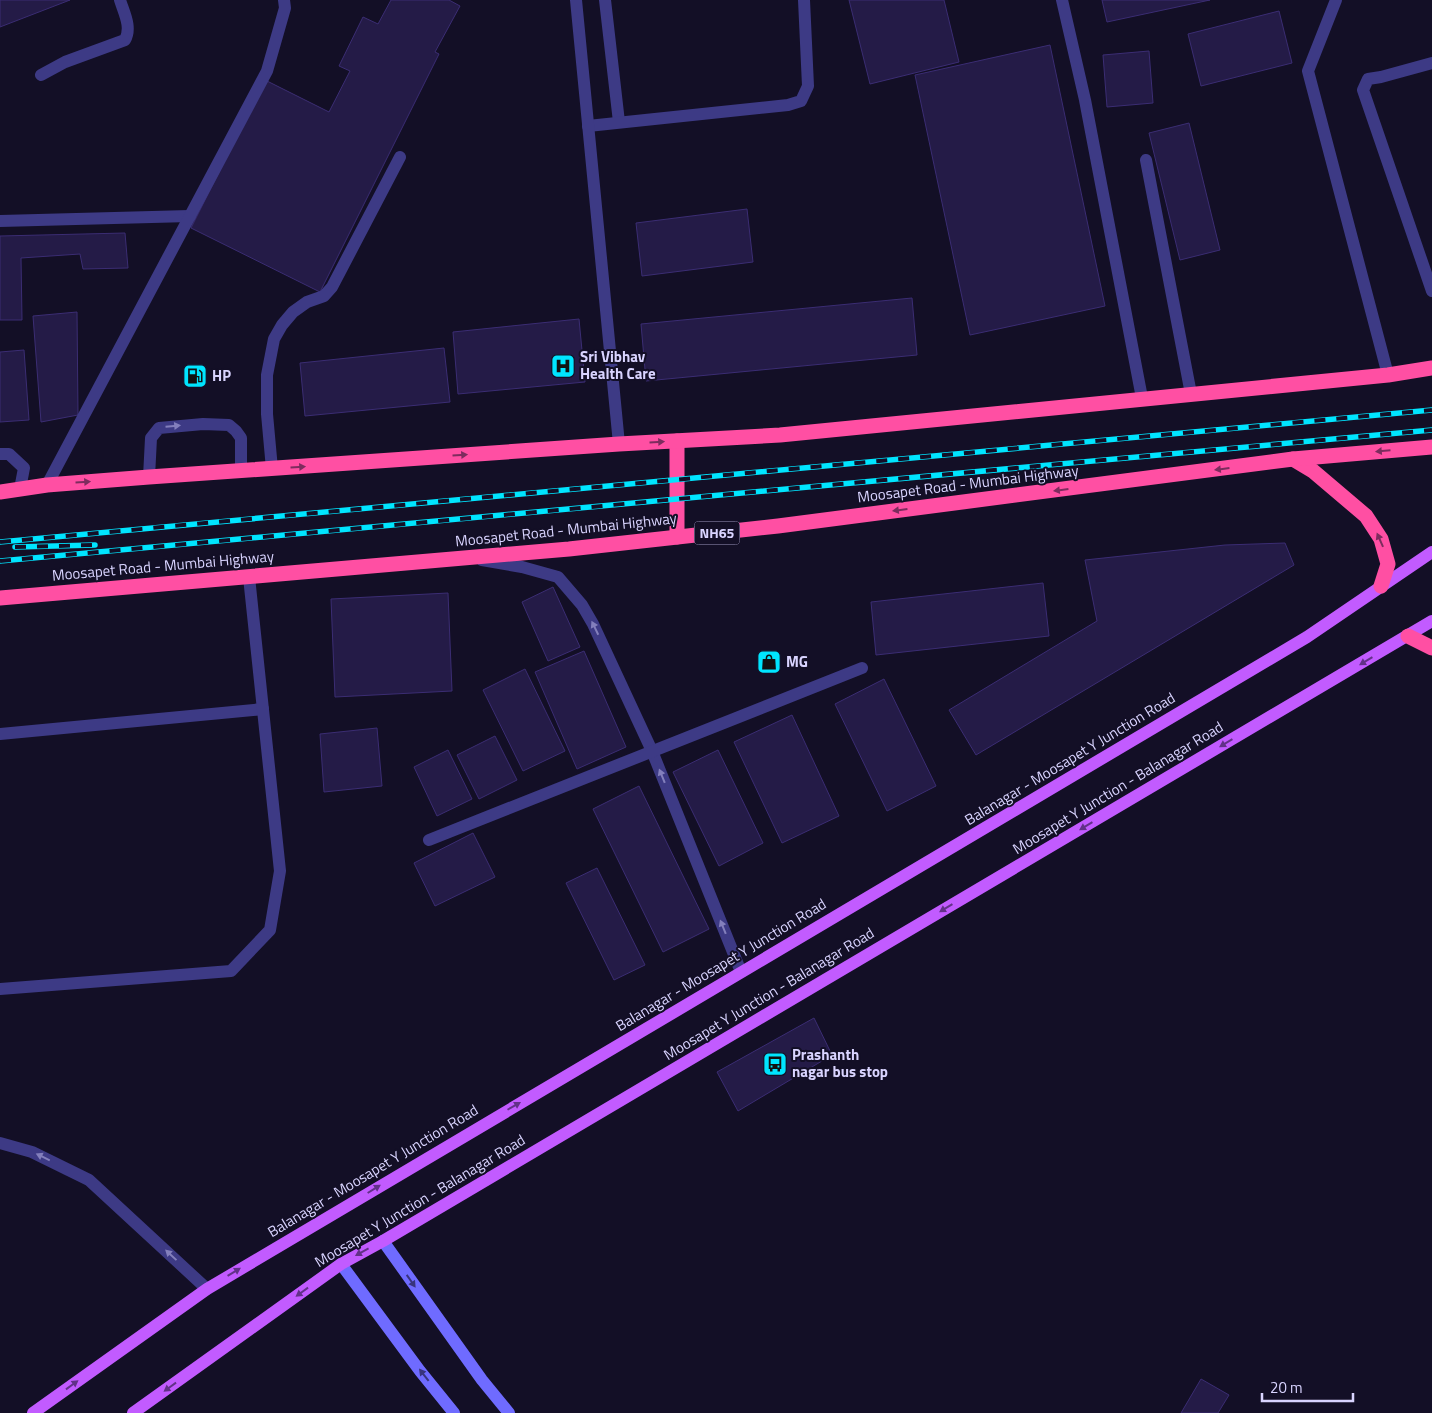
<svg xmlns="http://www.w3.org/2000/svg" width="1432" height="1413" font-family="'Titillium Web',sans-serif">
<rect width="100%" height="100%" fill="#130f26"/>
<g fill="#241b47" stroke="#3b2d73">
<polygon points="0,0 70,0 0,27"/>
<polygon points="391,0 449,0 460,6 435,52 439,54 320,292 191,228 265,80 329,112 350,71 339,66 363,17 378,24"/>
<polygon points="849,0 944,0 959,62 870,84"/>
<polygon points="1102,0 1210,0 1107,22"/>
<polygon points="1279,11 1292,63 1201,86 1188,34"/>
<polygon points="1050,45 1105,306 970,335 915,75"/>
<polygon points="1149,51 1153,103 1107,107 1103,55"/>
<polygon points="1189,123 1220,250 1180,260 1149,133"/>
<polygon points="747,209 753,262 642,276 636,223"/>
<polygon points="125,233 128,268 83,269 80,254 21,258 22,320 0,320 0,236"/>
<polygon points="912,298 917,355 646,381 641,324"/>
<polygon points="77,312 78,415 41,422 33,316"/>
<polygon points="579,319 585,382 458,394 453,332"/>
<polygon points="444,348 450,402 305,416 300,363"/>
<polygon points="24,350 29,420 0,422 0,352"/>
<polygon points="1285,543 1294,565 976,755 949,710 1097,621 1085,560 1225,545"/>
<polygon points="1043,583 1049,636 876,655 871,602"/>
<polygon points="553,587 580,647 548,661 522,602"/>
<polygon points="448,593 452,691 335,697 331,599"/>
<polygon points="584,651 626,747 577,769 535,672"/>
<polygon points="525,669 565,751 523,771 483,690"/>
<polygon points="884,679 936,786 887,811 835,704"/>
<polygon points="792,715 839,816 782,843 734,742"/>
<polygon points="377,728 382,786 324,792 320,734"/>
<polygon points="495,736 517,780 479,799 457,755"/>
<polygon points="448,750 472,799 437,816 414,767"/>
<polygon points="718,750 763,843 719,866 673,772"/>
<polygon points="639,786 709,929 663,952 593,809"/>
<polygon points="473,833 495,877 435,906 414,863"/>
<polygon points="597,868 645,965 614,980 566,883"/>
<polygon points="814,1018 832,1055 738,1111 717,1072"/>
<polygon points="1201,1379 1229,1395 1218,1413 1181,1413"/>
</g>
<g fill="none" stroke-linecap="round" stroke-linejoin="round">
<g stroke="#3d3a85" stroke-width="12">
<polyline points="605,0 619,122"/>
<polyline points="1432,63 1381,77 1368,79 1363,90 1432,291"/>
<polyline points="588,126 788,105 801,101 808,86 804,0"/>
<polyline points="1146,160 1191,394"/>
<polyline points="272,469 267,414 267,375 274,339 282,325 293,312 307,302 324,296 332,287 400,157"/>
<polyline points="149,477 151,438 159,428 203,424 229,425 236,431 241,438 241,471"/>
<polyline points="482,560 522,567 558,577 582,605 593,624 652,751 741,972"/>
<polyline points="0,734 263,709"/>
<polyline points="0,989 231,971 270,930 280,871 249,577"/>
<polyline points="0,1143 32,1152 89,1180 207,1289"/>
</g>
<g stroke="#3d3a85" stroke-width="12">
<polyline points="576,0 619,444"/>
<polyline points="1062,0 1085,100 1142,398"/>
<polyline points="1336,0 1308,71 1388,375"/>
<path d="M 41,75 L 65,62 L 125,40 C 132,27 124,13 120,0"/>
<polyline points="0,221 190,216"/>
<polyline points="0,454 9,454 24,468 20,489"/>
<polyline points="47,485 267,71 285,8 284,0"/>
<polyline points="429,840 862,668"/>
</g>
<g stroke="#6f6bff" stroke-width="12">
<polyline points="383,1241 482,1380 509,1413"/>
<polyline points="341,1264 420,1371 454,1413"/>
</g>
<g stroke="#c25bff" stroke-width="12">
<polyline points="33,1413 207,1289 1307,637 1432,552"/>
<polyline points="133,1413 341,1264 383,1241 1432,621"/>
</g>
<g stroke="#ff4fa3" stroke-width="15">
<polyline points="677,441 677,537"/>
<polyline points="1293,459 1313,471 1366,516 1381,539 1388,564 1381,586"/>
<polyline points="0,492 47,485 149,477 619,444 780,435 1388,375 1432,368"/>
<polyline points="0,598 569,549 778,526 1293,459 1432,447"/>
<polyline points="1408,636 1432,648"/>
</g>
<g stroke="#00e5ff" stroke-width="5.5">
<g id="rail">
<polyline points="0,542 1432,410"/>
<polyline points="15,547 95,545"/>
<polyline points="0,561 1432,430"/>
</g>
</g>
<use href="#rail" stroke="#130f26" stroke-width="4" stroke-dasharray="11" stroke-linecap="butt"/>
</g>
<defs><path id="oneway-solid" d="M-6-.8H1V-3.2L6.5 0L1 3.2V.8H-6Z" transform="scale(1.25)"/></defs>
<g fill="#837fbc">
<use href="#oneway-solid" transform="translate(173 426) rotate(-5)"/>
<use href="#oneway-solid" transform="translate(595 628) rotate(-116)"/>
<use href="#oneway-solid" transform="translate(662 776) rotate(-112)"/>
<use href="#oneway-solid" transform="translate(723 927) rotate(-112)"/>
<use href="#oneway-solid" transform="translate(43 1157) rotate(-154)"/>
<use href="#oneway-solid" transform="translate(171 1255) rotate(-137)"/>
</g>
<g fill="#7d2c5e">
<use href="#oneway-solid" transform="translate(657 442) rotate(-3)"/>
<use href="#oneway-solid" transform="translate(1383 451) rotate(175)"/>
<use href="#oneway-solid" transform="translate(460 455) rotate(-4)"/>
<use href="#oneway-solid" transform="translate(298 467) rotate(-4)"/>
<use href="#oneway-solid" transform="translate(1222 469) rotate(173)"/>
<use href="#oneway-solid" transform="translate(83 482) rotate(-4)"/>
<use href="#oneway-solid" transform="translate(1061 490) rotate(173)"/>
<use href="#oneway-solid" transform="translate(900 510) rotate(173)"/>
<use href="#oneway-solid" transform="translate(1380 540) rotate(-114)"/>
</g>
<g fill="#623188">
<use href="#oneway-solid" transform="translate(1366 661) rotate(149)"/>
<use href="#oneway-solid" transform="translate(1226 743) rotate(149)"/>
<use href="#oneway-solid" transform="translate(1086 826) rotate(149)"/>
<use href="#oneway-solid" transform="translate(946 908) rotate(149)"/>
<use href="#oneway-solid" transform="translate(514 1106) rotate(-30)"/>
<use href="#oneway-solid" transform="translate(374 1189) rotate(-32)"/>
<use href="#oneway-solid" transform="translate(362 1252) rotate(151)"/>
<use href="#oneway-solid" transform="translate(234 1272) rotate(-31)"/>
<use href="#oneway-solid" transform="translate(302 1292) rotate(144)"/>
<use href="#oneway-solid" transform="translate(72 1385) rotate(-36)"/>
<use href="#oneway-solid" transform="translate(170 1387) rotate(144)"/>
</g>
<g fill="#38347d">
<use href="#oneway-solid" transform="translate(411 1281) rotate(55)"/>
<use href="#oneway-solid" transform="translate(424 1375) rotate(-128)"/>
</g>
<defs>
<g id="hospital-square" transform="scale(1.25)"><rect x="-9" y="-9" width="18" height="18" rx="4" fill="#00e5ff" stroke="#130f26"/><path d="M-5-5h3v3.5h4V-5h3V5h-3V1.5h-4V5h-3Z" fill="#111"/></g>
<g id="fuel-square" transform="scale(1.25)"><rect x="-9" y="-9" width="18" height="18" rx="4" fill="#00e5ff" stroke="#130f26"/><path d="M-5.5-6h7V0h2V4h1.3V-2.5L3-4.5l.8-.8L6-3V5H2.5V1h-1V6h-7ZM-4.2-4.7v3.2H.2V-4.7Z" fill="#111"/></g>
<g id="shop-square" transform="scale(1.25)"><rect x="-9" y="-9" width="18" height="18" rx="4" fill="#00e5ff" stroke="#130f26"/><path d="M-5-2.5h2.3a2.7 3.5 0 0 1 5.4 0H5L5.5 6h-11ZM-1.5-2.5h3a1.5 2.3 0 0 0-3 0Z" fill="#111"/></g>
<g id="bus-square" transform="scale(1.25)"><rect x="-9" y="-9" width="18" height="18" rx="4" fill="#00e5ff" stroke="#130f26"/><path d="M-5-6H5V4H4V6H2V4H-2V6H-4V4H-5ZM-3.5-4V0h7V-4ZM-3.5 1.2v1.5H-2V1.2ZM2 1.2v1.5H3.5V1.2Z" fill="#111"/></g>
</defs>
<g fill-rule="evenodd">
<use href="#hospital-square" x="563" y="366"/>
<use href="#fuel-square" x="195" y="376"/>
<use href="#shop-square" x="769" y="662"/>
<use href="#bus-square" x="775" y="1064"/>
</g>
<g text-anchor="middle" stroke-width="4" stroke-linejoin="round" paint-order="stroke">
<rect fill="#130f26" stroke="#9e99be" stroke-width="1" x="694.5" y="521.5" width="45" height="23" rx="4"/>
<g font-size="14" font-weight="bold" fill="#d9d4ff">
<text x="717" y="538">NH65</text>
</g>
<g font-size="15" font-weight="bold" fill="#d9d4ff" stroke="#130f26" text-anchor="start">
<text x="580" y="362">Sri Vibhav<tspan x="580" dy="17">Health Care</tspan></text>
<text x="212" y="381">HP</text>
<text x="786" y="667">MG</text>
<text x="792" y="1060">Prashanth<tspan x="792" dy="17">nagar bus stop</tspan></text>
</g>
<g font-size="15" fill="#d9d4ff" stroke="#130f26">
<text transform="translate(968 484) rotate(-7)" y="5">Moosapet Road - Mumbai Highway</text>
<text transform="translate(566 530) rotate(-6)" y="5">Moosapet Road - Mumbai Highway</text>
<text transform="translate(163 566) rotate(-5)" y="5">Moosapet Road - Mumbai Highway</text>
<text transform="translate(1070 759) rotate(-31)" y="5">Balanagar - Moosapet Y Junction Road</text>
<text transform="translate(1118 788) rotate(-31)" y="5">Moosapet Y Junction - Balanagar Road</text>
<text transform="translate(721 965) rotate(-31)" y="5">Balanagar - Moosapet Y Junction Road</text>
<text transform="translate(769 994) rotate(-31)" y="5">Moosapet Y Junction - Balanagar Road</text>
<text transform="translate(373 1171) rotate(-31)" y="5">Balanagar - Moosapet Y Junction Road</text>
<text transform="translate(420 1201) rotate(-31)" y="5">Moosapet Y Junction - Balanagar Road</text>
</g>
</g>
<path d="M1262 1393v8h91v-8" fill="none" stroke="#d9d4ff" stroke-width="2.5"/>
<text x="1270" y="1393" font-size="15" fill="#d9d4ff" stroke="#130f26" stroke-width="4" paint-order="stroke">20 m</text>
</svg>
